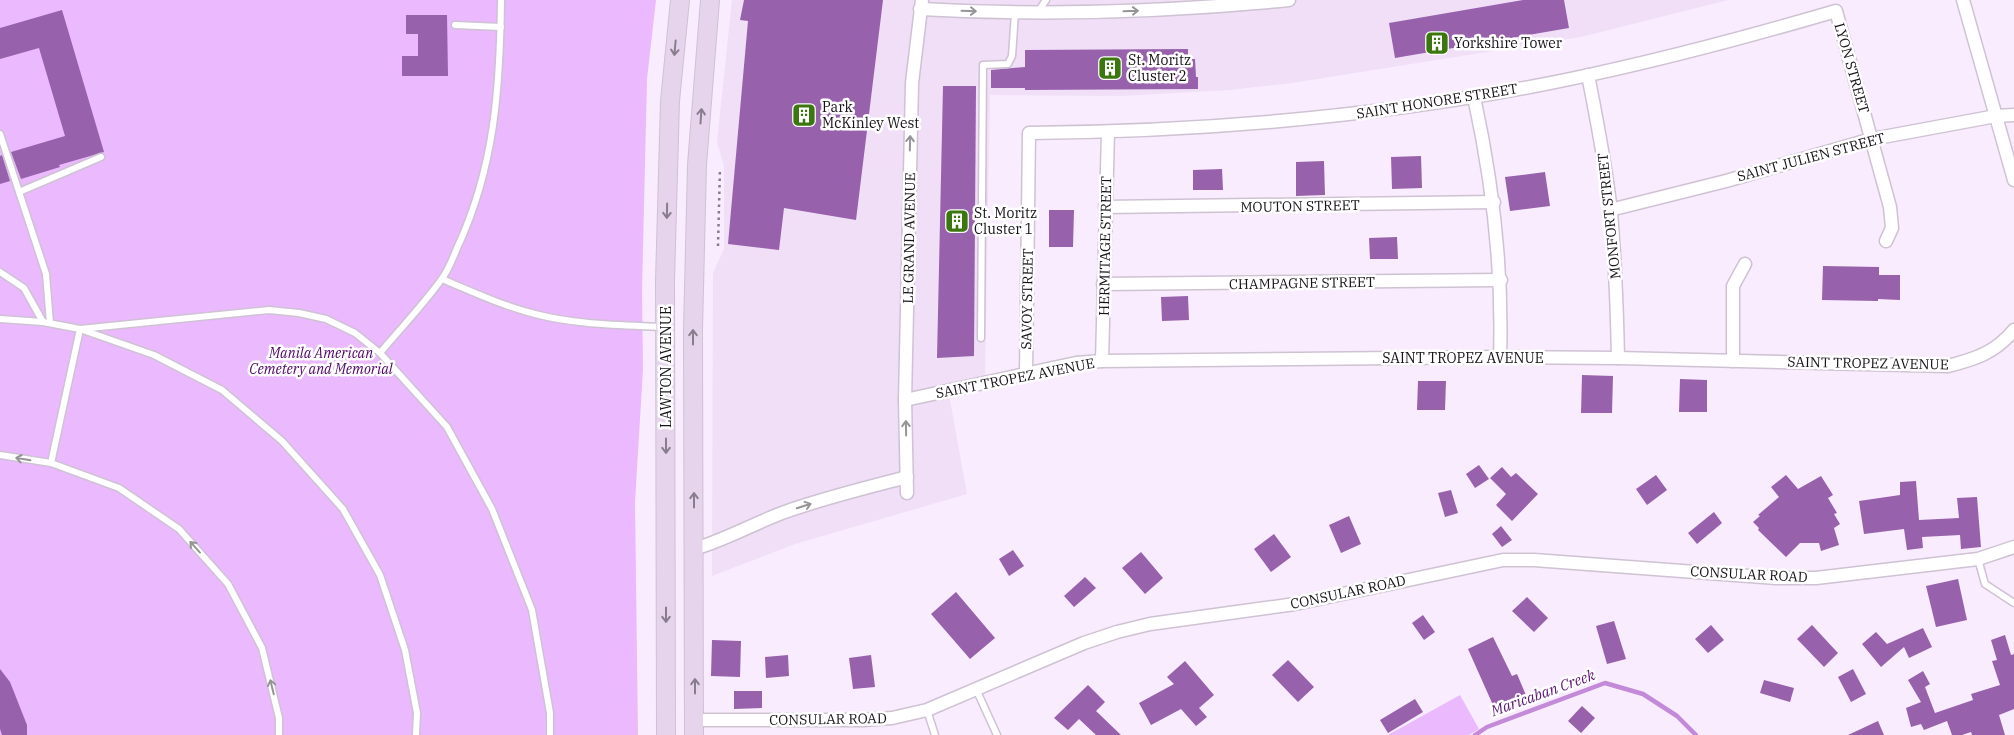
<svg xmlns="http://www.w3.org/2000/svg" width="2014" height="735" font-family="'IBM Plex Serif',serif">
<rect width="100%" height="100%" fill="#f9ecfe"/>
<polygon fill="#f0dff7" points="732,0 1728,0 1581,37 1292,83 1229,90 1120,96 990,95 985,376 947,384 967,494 795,544 712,576 713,273 724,249 724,166 717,142"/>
<g fill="#eab9fe">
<polygon points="0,0 656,0 647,79 642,291 643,369 635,502 638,735 0,735"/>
<polygon points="1460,695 1479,729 1469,735 1388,735"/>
</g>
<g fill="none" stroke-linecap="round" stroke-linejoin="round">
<polyline stroke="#c28ad8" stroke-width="4.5" points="1475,735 1487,727 1605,683 1643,694 1677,716 1696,735"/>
</g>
<g fill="#9761ac">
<polygon points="744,0 883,0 856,220 784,208 779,250 728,244 748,21 740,20"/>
<polygon points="1523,0 1564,0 1569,28 1395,58 1389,23"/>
<polygon points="62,10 104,152 59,165 60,167 21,179 11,152 65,136 39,48 0,59 0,28"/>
<polygon points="406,15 447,15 448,76 402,76 402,56 418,56 418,34 406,34"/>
<polygon points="1188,49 1188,59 1195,59 1196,77 1198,77 1198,89 1025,90 1025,88 991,88 991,70 1025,67 1025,50"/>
<polygon points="943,86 976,86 974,356 937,358"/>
<polygon points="2,155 10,181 0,184 0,156"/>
<polygon points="1421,156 1422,188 1392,189 1391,157"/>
<polygon points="1324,161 1325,195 1296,196 1296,162"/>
<polygon points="1222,169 1223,190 1193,190 1193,170"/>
<polygon points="1545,172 1550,206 1510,211 1505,177"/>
<polygon points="1049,210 1074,210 1073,247 1049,247"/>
<polygon points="1397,237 1398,259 1370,259 1369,238"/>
<polygon points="1823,266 1879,267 1879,275 1900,275 1900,300 1878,299 1878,301 1822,300"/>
<polygon points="1188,296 1189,320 1162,321 1161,297"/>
<polygon points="1582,375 1613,376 1612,413 1581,413"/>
<polygon points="1680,379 1707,380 1707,412 1679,412"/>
<polygon points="1418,381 1446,381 1445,410 1417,410"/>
<polygon points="1479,465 1489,479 1475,488 1466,474"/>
<polygon points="1502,467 1511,477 1516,473 1538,494 1512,521 1496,505 1506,494 1490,478"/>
<polygon points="1656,475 1667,490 1647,505 1636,489"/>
<polygon points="1786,475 1798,489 1821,476 1833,495 1828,498 1837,513 1834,514 1840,524 1834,528 1839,545 1821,551 1819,543 1800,543 1786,557 1758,530 1759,528 1753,522 1760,516 1758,515 1779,497 1771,487"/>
<polygon points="1916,481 1919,520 1959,518 1957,498 1977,497 1981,547 1961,549 1960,535 1922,537 1923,548 1907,550 1904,529 1864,534 1859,501 1900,495 1900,482"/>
<polygon points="1451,490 1458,513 1445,517 1438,493"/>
<polygon points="1714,512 1722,523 1697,544 1688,533"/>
<polygon points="1349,516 1361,544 1341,553 1329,525"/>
<polygon points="1501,526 1512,540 1502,547 1492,534"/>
<polygon points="1274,534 1291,557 1271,572 1254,549"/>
<polygon points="1013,550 1024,566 1009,576 999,559"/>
<polygon points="1141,552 1163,578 1145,594 1122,568"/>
<polygon points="1085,577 1096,588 1074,607 1064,596"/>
<polygon points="1958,579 1967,620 1936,627 1926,586"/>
<polygon points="956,592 995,638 970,659 931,614"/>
<polygon points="1527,597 1548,618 1534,632 1512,611"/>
<polygon points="1423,615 1435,632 1424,640 1412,623"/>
<polygon points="1614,621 1626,659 1607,664 1596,626"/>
<polygon points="1711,625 1724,640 1708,653 1695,639"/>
<polygon points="1812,625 1838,653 1824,667 1797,639"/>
<polygon points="1923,628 1932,647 1909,658 1904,647 1881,667 1862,644 1876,632 1887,644"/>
<polygon points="2005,635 2011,655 2014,654 2014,709 1999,715 2005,735 1972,735 1971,732 1962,735 1952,735 1947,721 1924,730 1921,724 1911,727 1906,708 1921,702 1908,680 1923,671 1930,684 1925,687 1935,713 1973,700 1971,694 2000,685 1992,661 1997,660 1991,640"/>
<polygon points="1493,637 1512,676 1517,674 1528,700 1497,714 1468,649"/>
<polygon points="712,640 741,641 740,677 711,676"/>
<polygon points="788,655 789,676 766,678 765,657"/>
<polygon points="871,655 875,687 853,689 849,658"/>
<polygon points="1288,660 1314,687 1298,702 1272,675"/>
<polygon points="1185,661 1214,695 1199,708 1207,717 1196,726 1181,709 1151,725 1139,703 1174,684 1167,677"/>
<polygon points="0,669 10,682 27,725 27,735 2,735 0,729"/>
<polygon points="1853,669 1866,694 1851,702 1838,677"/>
<polygon points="1764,680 1794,688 1790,702 1760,693"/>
<polygon points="1088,685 1105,702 1096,711 1121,735 1096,735 1079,719 1068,730 1054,718"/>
<polygon points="734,691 762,691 762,708 734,709"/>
<polygon points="1415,699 1423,712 1388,733 1380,720"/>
<polygon points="1582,706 1595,718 1581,733 1568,721"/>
<polygon points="1878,721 1884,735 1848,735"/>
</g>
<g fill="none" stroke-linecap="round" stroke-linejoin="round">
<g stroke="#cec2d3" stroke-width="9">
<g id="lane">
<polyline points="1038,12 1046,0"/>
<polyline points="455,25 501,27"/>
<polyline points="0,134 46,274 50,323"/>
<polyline points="19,192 101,157"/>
<polyline points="0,272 24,288 43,322"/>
<path d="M 442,279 C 473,292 503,306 535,314 C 577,325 621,325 664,327"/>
<polyline points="0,319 43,322 80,329 154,355 222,390 282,441 343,509 380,575 405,650 417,713 416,735"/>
<polyline points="981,338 983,65 1008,64 1012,56 1015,13"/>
<path d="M 380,353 C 400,329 423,305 441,280 C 449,270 453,257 458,246 C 495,166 500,86 501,0"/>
<polyline points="0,455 51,463 119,488 179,529 228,584 262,648 279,718 279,735"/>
<polyline points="51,463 80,329 269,310 299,313 326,319 355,333 380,353 447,427 492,509 532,610 550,713 550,735"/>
<polyline points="1978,559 1985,584 2014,603"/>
<polyline points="976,689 997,735"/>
<polyline points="927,710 935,735"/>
</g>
</g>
<g stroke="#cec2d3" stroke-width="15">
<g id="street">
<polyline points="1963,0 2014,180"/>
<path d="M 920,9 C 1044,16 1166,12 1289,0"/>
<path d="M 1588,75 C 1597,121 1606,166 1611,212 C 1615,260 1617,309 1618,358"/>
<path d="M 1474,97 C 1493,184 1503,268 1500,357"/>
<polyline points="1105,207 1494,202"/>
<polyline points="1610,210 1726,181 1872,139 1996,116 2014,115"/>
<polyline points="1103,284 1501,280"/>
<polyline points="1102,361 1108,132"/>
<polyline points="1733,361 1733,286 1745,264"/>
<path d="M 1026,374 L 1029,133 C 1217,131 1405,115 1589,75 C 1672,57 1754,35 1836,11 L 1890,207 L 1892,228 L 1886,241"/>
<path d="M 905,400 L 1076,363 L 1102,361 L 1500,357 L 1618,358 L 1948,366 C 1975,359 1995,353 2014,330"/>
<polyline points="907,493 905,400 912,83 922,0"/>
<path d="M 694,549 C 725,540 753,524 782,513 C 823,498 866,488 907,477"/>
<polyline points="695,720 863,720 892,718 927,710 1084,643 1117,632 1150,624 1295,604 1503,560 1534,560 1776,578 1816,578 1978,559 2014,547"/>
</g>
</g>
<g stroke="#cec2d3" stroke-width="20">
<g id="secondary">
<polyline points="666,735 665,281 670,101 680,0"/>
<polyline points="694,735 693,330 697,165 710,0"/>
</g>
</g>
<polyline stroke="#847c87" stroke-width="2.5" stroke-dasharray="2.5 4" stroke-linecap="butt" points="718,246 720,168"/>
<use href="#lane" stroke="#fff" stroke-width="6"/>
<use href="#street" stroke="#fff" stroke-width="12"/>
<use href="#secondary" stroke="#e5d4eb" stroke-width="18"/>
</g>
<defs><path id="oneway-shaft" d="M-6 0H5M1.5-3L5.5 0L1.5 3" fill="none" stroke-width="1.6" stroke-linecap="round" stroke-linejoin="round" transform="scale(1.25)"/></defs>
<g stroke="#969497">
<use href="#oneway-shaft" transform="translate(969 11) rotate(2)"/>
<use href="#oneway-shaft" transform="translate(1131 11) rotate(-2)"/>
<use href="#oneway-shaft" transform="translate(910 143) rotate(-89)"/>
<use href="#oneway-shaft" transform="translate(906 428) rotate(-91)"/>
<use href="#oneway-shaft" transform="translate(23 459) rotate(-171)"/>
<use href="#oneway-shaft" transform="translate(804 506) rotate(-18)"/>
<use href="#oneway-shaft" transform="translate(195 547) rotate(-132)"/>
<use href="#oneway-shaft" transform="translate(272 687) rotate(-104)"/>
</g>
<g stroke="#887d8c">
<use href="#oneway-shaft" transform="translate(675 48) rotate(95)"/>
<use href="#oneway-shaft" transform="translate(701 116) rotate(-86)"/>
<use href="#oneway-shaft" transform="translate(667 211) rotate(91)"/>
<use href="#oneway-shaft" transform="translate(693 337) rotate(-90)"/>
<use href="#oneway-shaft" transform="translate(666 446) rotate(90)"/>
<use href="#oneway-shaft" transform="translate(694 500) rotate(-90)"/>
<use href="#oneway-shaft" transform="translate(666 615) rotate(90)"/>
<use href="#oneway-shaft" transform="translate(695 686) rotate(-90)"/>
</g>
<defs>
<g id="building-square" transform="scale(1.25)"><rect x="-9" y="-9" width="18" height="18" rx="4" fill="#3b770e" stroke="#fff"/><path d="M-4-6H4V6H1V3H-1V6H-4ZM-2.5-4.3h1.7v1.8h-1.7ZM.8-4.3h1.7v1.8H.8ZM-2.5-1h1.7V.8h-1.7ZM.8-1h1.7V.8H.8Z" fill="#fff"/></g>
</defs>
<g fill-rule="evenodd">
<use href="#building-square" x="1437" y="43"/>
<use href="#building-square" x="1110" y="68"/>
<use href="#building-square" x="804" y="115"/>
<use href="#building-square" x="957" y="221"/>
</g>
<g text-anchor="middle" stroke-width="5" stroke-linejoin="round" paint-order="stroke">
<g font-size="14" fill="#161217" stroke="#fff" text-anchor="start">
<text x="1454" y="48">Yorkshire Tower</text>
<text x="1128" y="65">St. Moritz<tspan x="1128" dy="16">Cluster 2</tspan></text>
<text x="822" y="112">Park<tspan x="822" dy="16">McKinley West</tspan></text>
<text x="974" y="218">St. Moritz<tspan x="974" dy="16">Cluster 1</tspan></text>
</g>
<g font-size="14" fill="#161217" stroke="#fff">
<text transform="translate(1852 68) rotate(74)" y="5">LYON STREET</text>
<text transform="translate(1437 101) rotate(-9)" y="5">SAINT HONORE STREET</text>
<text transform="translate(1811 157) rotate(-15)" y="5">SAINT JULIEN STREET</text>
<text transform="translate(1300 206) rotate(-1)" y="5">MOUTON STREET</text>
<text transform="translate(1609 216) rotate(-96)" y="5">MONFORT STREET</text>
<text transform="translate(909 238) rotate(-89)" y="5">LE GRAND AVENUE</text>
<text transform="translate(1105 246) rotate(-89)" y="5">HERMITAGE STREET</text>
<text transform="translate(1302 283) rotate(-1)" y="5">CHAMPAGNE STREET</text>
<text transform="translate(1027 299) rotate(-89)" y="5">SAVOY STREET</text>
<text x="1463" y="363">SAINT TROPEZ AVENUE</text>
<text transform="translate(1868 363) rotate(1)" y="5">SAINT TROPEZ AVENUE</text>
<text transform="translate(666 367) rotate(-90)" y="5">LAWTON AVENUE</text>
<text transform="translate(1015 378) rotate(-11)" y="5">SAINT TROPEZ AVENUE</text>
<text transform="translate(1749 574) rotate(3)" y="5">CONSULAR ROAD</text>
<text transform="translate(1348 592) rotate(-12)" y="5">CONSULAR ROAD</text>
<text transform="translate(828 719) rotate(-1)" y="5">CONSULAR ROAD</text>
</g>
<g font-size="14" font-style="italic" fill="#510568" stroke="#fff">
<text x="321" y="358">Manila American<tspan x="321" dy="16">Cemetery and Memorial</tspan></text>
</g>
<g font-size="15" font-style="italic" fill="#5e1876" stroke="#fff">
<text transform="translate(1543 693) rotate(-20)" y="5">Maricaban Creek</text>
</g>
</g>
</svg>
